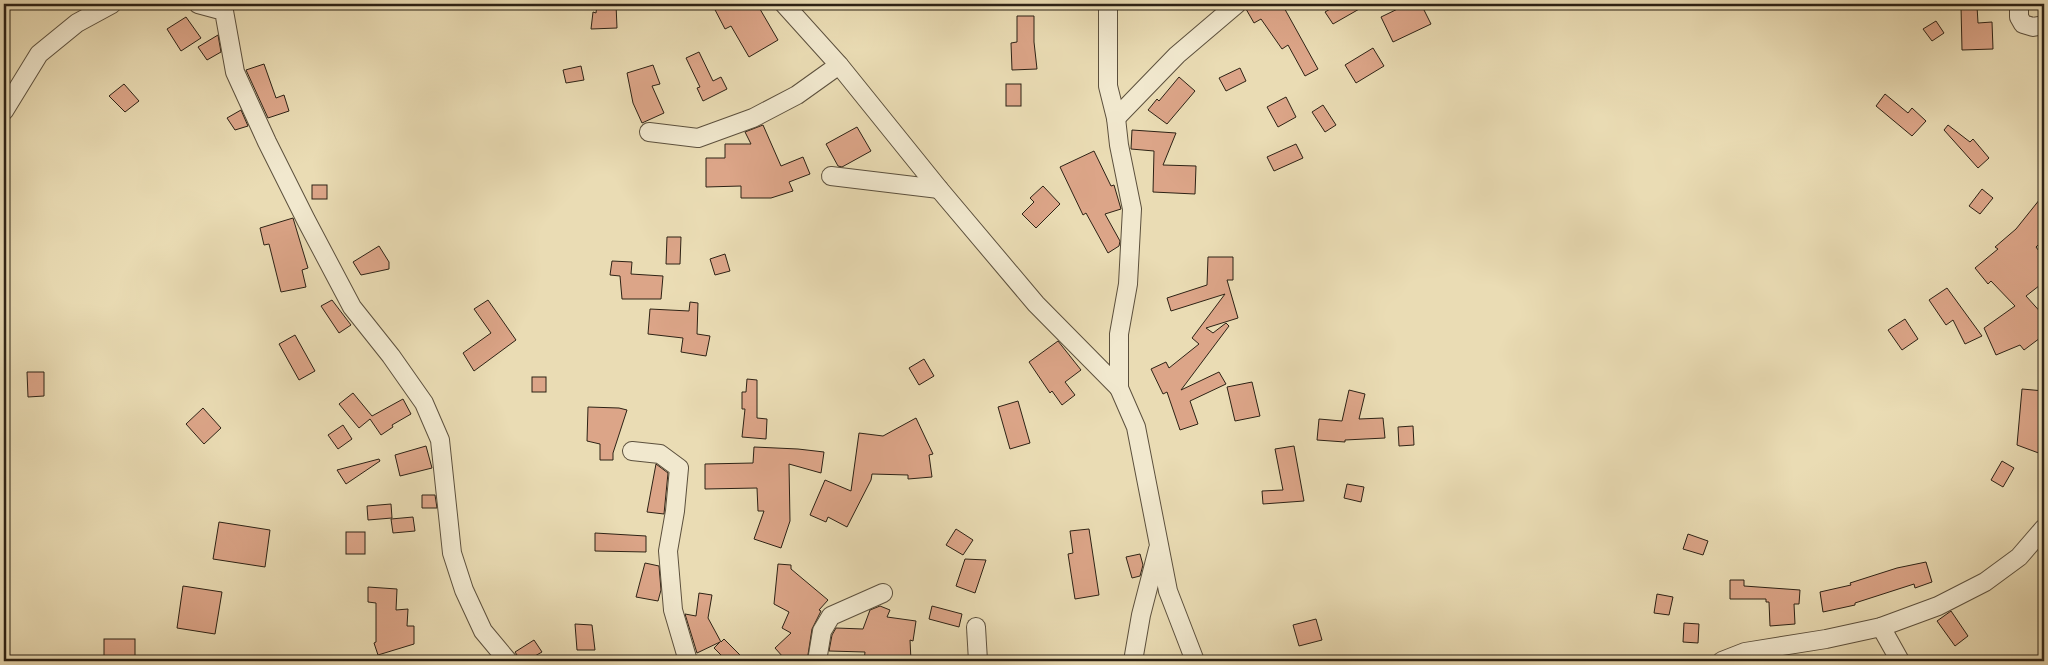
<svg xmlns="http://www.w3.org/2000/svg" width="2048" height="665" font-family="Alegreya,serif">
<rect width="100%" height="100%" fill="#eadcb4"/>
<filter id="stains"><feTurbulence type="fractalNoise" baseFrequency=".004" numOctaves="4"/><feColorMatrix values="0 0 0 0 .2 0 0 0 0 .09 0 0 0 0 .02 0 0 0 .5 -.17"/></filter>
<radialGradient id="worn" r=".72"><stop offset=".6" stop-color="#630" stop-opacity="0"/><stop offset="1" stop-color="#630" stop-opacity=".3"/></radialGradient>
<g fill="#dca588" stroke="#2d2215">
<polygon points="597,4 616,4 617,28 591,29 593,12 596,13"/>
<polygon points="712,4 757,4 778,40 749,57 731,26 725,29"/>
<polygon points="1253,4 1282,4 1318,69 1305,76 1288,45 1282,49 1261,19 1254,23 1246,9"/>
<polygon points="1339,4 1368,4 1333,24 1325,12"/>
<polygon points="1408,4 1421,4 1431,24 1393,42 1381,17"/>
<polygon points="1961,6 1977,6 1978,23 1992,22 1993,49 1962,50"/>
<polygon points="1017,16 1034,16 1034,42 1037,69 1012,70 1011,43 1017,42"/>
<polygon points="186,17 201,38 181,51 167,29"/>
<polygon points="1936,21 1944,33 1932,41 1923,29"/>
<polygon points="218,35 221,52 207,60 198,47"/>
<polygon points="1373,48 1384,66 1356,83 1345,65"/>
<polygon points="699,52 713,81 721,77 727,89 703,101 697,88 700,87 686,58"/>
<polygon points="264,64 276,98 284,95 289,111 268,118 246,70"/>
<polygon points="653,65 660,84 652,86 664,113 642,123 633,103 627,73"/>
<polygon points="581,66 584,80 566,83 563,70"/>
<polygon points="1240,68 1246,81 1226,91 1219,78"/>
<polygon points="1179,77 1195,91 1167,124 1148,110 1157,99 1159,101"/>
<polygon points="124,84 139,101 125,112 109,96"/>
<rect x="1006" y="84" width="15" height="22"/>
<polygon points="1885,94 1908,113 1912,108 1926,121 1912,136 1876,106"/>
<polygon points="1286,97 1296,117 1278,127 1267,107"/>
<polygon points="1323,105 1336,125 1325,132 1312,112"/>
<polygon points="241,110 248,126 235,130 227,118"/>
<polygon points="763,125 781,166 803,157 810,174 789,182 793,191 771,198 741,198 741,186 706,187 706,158 725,158 725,144 751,144 745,132"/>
<polygon points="1948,125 1970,142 1973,139 1989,158 1978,168 1944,130"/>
<polygon points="857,127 871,151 842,167 838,166 826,144"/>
<polygon points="1132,130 1176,133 1163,165 1196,166 1195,194 1153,192 1154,151 1131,149"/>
<polygon points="1296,144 1303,158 1274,171 1267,157"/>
<polygon points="1094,151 1111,186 1114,185 1121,209 1105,214 1120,241 1119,246 1108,253 1086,213 1083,215 1060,167"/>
<rect x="312" y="185" width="15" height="14"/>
<polygon points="1043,186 1060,204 1036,228 1022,214 1034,202 1030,198"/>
<polygon points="1982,189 1993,198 1980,214 1969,206"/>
<polygon points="2044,194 2044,239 2036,247 2044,258 2044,282 2026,296 2044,316 2044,335 2024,350 2020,345 1996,355 1984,328 2015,306 1991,281 1988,284 1975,268 1998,249 1995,247 2016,229"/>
<polygon points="293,218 308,268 302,270 306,287 281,292 269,244 264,245 260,228"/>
<polygon points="667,237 681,237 680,264 666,264"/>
<polygon points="379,246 389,262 389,269 361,275 353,262"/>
<polygon points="725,254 730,271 715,275 710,259"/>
<polygon points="1208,257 1233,257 1233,280 1227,280 1238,318 1206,328 1213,333 1226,323 1229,326 1181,390 1219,372 1226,384 1190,401 1198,424 1180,430 1167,392 1163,394 1151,369 1166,362 1169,368 1199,344 1192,338 1225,294 1171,311 1167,298 1207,285"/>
<polygon points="612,261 632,262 631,274 663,276 661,299 622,299 620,276 610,275"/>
<polygon points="1947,288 1982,336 1965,344 1953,320 1946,325 1929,300"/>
<polygon points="332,300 351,325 339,333 321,306"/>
<polygon points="488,300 516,340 474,371 463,353 491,333 474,309"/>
<polygon points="690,302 698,303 697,334 710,336 706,356 681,352 683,338 648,334 650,309 689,311"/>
<polygon points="1905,319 1918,339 1902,350 1888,330"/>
<polygon points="295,335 315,371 299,380 279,344"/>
<polygon points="1058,341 1081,370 1065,382 1075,395 1062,405 1052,391 1050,393 1029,362"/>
<polygon points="924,359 934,376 919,385 909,368"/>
<polygon points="27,372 44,372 44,396 28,397"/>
<rect x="532" y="377" width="14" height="15"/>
<polygon points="747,379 757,380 757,418 767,419 766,439 742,437 745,409 742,409 742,392 746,392"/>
<polygon points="1252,382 1260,416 1235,421 1227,387"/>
<polygon points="2022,389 2044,391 2041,437 2044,438 2044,455 2017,445"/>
<polygon points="1349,390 1365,394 1359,419 1383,418 1385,438 1345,440 1345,442 1317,440 1319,419 1342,421"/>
<polygon points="353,393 372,416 403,399 411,414 392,425 393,427 381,435 370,419 359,428 339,404"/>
<polygon points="1018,401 1030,443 1010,449 998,407"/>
<polygon points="588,407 619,408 627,410 613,453 613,460 600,460 600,444 587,441"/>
<polygon points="203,408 221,428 204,444 186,424"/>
<polygon points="916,418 933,454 929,455 932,477 908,479 908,475 872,474 871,480 847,527 828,517 826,522 810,515 825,480 851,491 859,433 883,436"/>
<polygon points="343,425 352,439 338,449 328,435"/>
<polygon points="1413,426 1414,445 1399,446 1398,427"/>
<polygon points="426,446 432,468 400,476 395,455"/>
<polygon points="1294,446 1304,501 1263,504 1262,491 1283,490 1275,449"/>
<polygon points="754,447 798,449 824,452 821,473 789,464 790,521 781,548 754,539 764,511 758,511 757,488 705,489 705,464 753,463"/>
<polygon points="379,459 380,461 346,484 337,470"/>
<polygon points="2002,461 2014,468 2003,487 1991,480"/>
<polygon points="656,464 668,473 664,514 647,512"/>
<polygon points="1347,484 1364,487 1361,502 1344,498"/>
<polygon points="422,495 435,495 437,508 422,508"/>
<polygon points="391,504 392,518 368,520 367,506"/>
<polygon points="413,517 415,531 393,533 391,519"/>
<polygon points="219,522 270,530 265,567 213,559"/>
<polygon points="956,529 973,540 963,555 946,545"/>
<polygon points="1089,529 1099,595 1075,599 1068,554 1073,553 1070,531"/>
<rect x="346" y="532" width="19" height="22"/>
<polygon points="595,533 646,536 646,552 595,551"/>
<polygon points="1688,534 1708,541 1703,555 1683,549"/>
<polygon points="1140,554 1143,565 1140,576 1132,578 1126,557"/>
<polygon points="965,559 986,560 975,593 956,586"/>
<polygon points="1926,562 1932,582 1915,588 1914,584 1855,603 1855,605 1823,612 1820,592 1851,585 1850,583 1897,568"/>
<polygon points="645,563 659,566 661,590 658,601 636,597"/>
<polygon points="778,564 791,565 791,569 828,600 819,610 821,611 812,629 807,661 798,661 783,657 775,648 791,633 782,628 789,612 774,604"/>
<polygon points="1730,580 1744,580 1744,586 1800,590 1799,604 1794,604 1795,624 1770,626 1769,602 1766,602 1766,599 1730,599"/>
<polygon points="183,586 222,592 215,634 177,628"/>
<polygon points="368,587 397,589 396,610 408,609 407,626 414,626 414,644 378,655 374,643 376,642 376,603 368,602"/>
<polygon points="699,593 712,595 708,618 721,642 724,639 746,661 727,661 714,648 720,642 697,653 685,614 696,616"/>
<polygon points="1657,594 1673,597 1669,615 1654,613"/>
<polygon points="880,606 890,610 887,617 916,621 913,641 910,640 911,661 864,661 865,652 829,651 832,635 836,628 863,629 870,610"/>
<polygon points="932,606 962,614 959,627 929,619"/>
<polygon points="1951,611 1968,636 1955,646 1937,621"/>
<polygon points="1316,619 1322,640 1299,646 1293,625"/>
<polygon points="1684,623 1699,624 1698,643 1683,642"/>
<polygon points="575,624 592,625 595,650 577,650"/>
<rect x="104" y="639" width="31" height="20"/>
<polygon points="534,640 542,652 526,661 521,661 515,652"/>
</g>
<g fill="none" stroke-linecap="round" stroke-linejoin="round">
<g stroke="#5c503d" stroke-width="20">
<g id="minor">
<polyline points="198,4 224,11 235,72 267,142 306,220 352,307 391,356 424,403 440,440 452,553 464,590 483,631 508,661"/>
<polyline points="784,4 839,65 939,189 1036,304 1119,388"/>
<polyline points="1108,4 1108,86 1116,118 1119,145 1132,209 1128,284 1119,334 1119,388 1136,427 1168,591 1195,661"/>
<polyline points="2019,4 2019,17 2023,24 2033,27 2044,25"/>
<polyline points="4,111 39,54 77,23 112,4"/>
<polyline points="1116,118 1177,55 1237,4"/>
<polyline points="649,132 698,138 753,118 797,95 839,65"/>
<polyline points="831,176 939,189"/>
<polyline points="632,451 660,454 679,468 675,511 668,551 673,610 688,661"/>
<polyline points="976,627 978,661"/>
<polyline points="1881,627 1900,661"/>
<polyline points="817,661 822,631 831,616 883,593"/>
<polyline points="1133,661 1141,615 1158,549"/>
<polyline points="1722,661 1745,652 1826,639 1881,627 1938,606 1985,582 2019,557 2044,528"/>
</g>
</g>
<use href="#minor" stroke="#f1e8ce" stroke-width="18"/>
</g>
<rect width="2048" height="665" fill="none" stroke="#eadcb4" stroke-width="20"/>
<rect x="5" y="5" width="2038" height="655" fill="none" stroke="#2d2215" stroke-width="2.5"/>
<rect x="10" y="10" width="2028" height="645" fill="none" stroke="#2d2215"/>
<rect width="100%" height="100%" filter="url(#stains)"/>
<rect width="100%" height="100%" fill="url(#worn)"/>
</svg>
